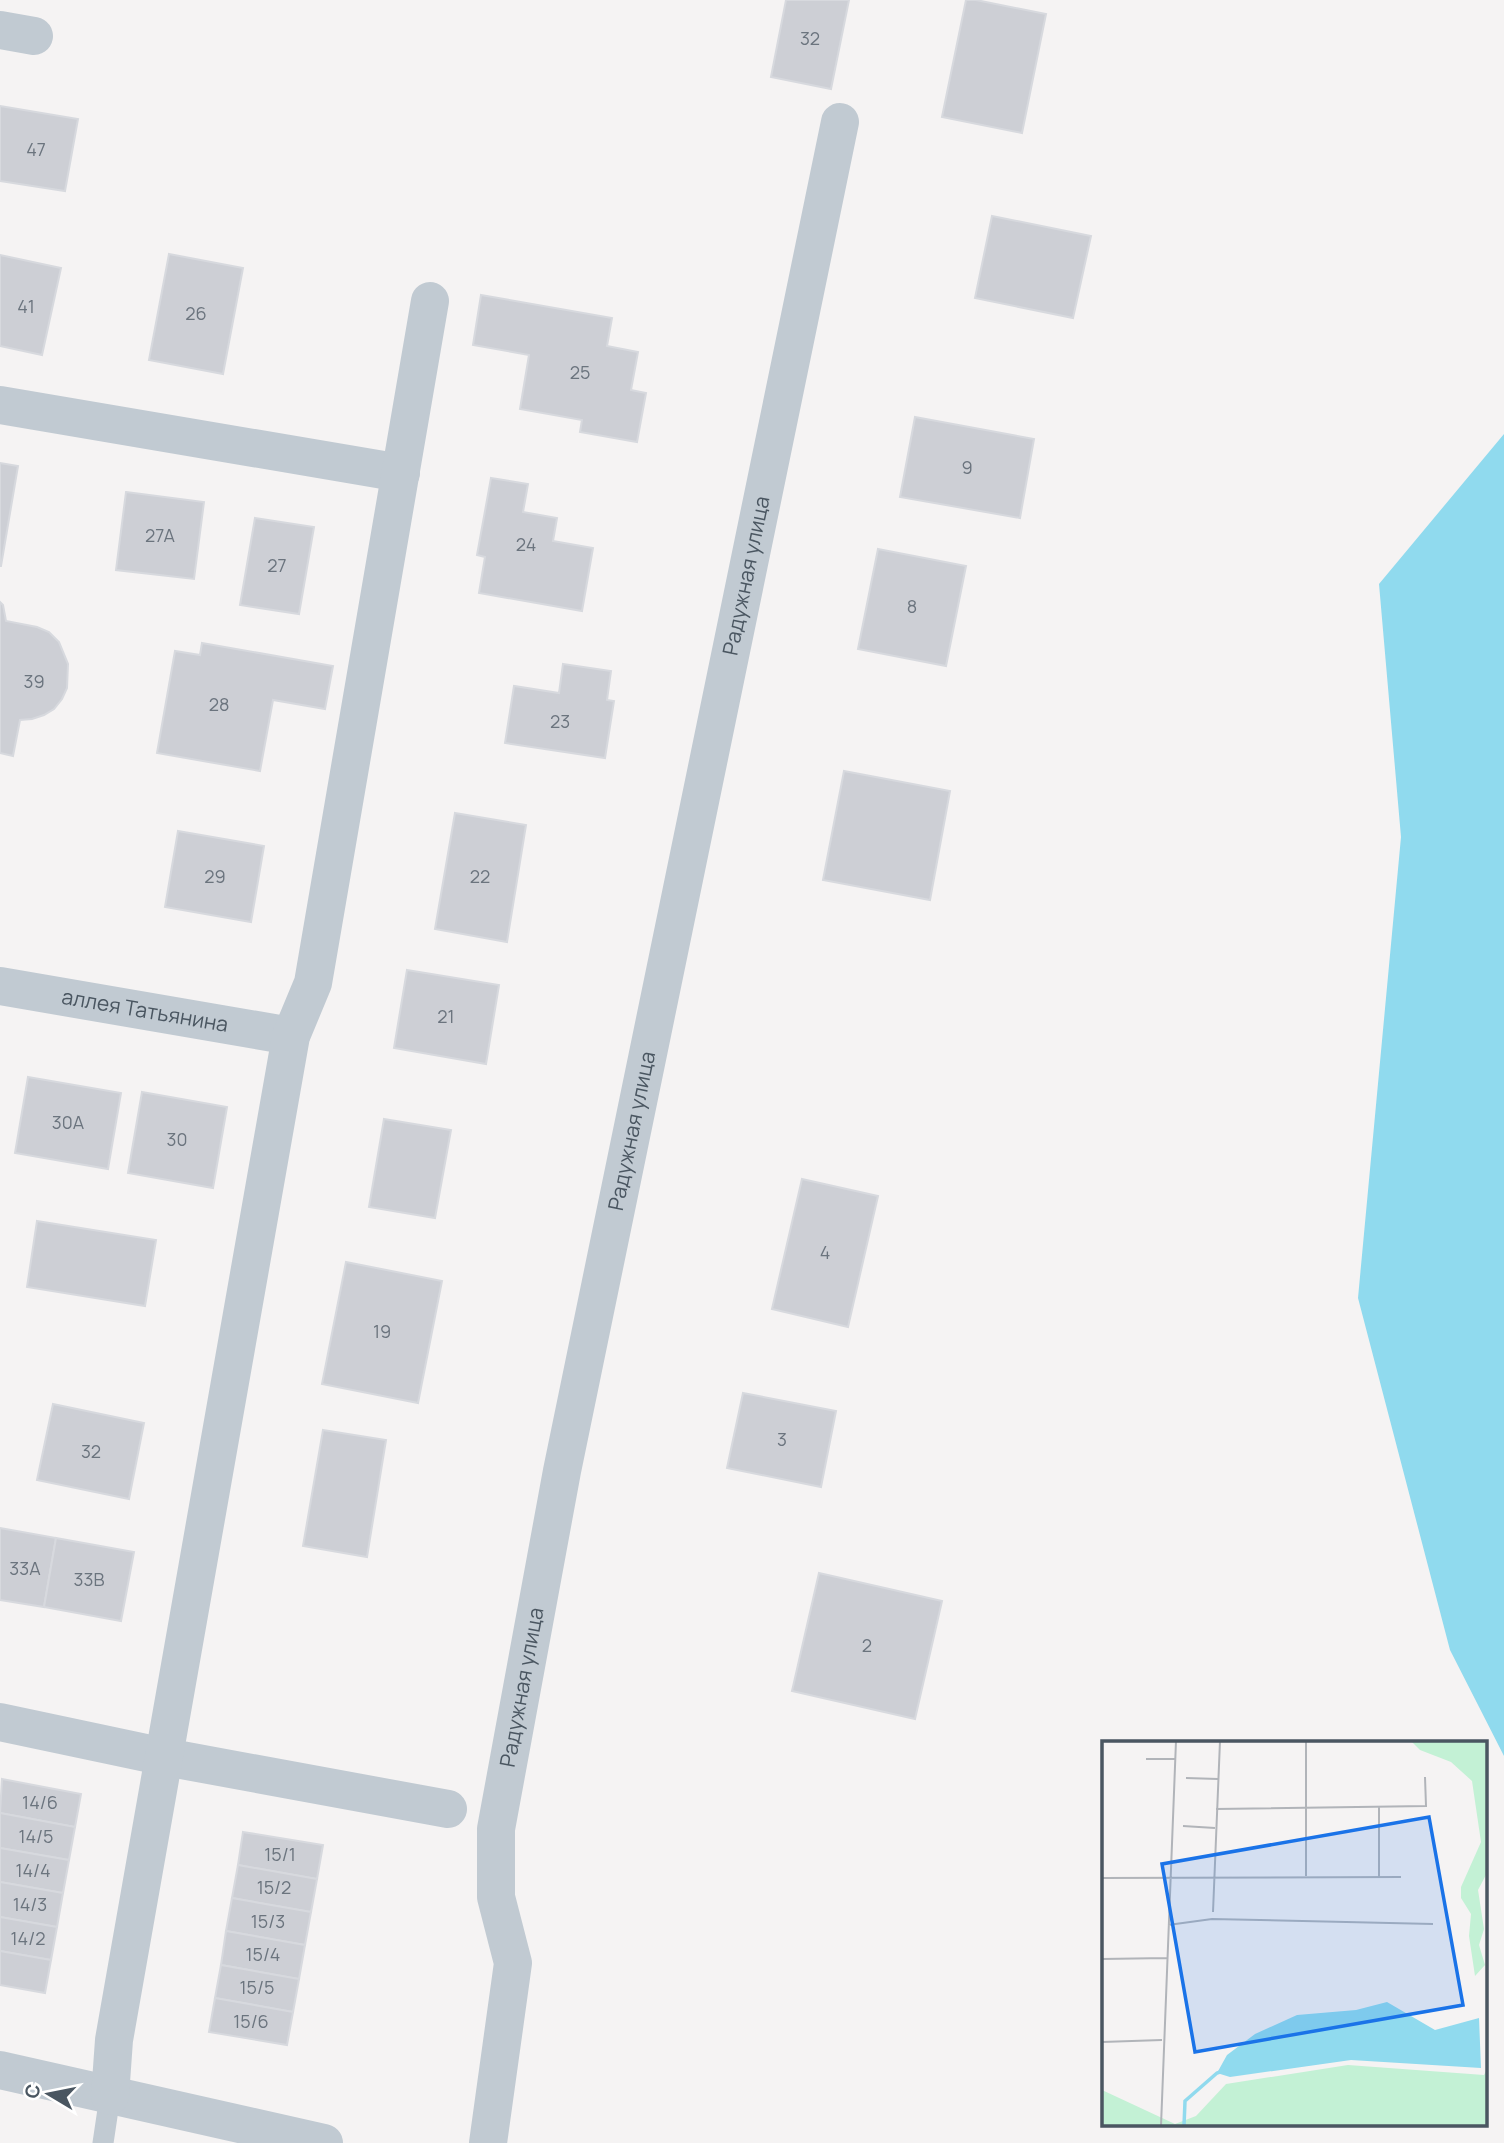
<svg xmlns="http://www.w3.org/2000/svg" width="1504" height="2143" font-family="Manrope,sans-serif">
<rect width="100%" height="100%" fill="#f5f3f3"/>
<polygon fill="#90daee" points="1504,434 1504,1756 1450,1650 1358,1298 1401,837 1379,584"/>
<g fill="#cdcfd5" stroke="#d7d9de" stroke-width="2">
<polygon points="786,0 849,0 831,89 771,77"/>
<polygon points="966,0 976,0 1046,14 1022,133 942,117"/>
<polygon points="0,106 78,119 65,191 0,181"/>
<polygon points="992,216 1091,236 1073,318 975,298"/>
<polygon points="169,254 243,268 223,374 149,360"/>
<polygon points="0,255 61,268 42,355 0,346"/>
<polygon points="481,295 612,318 607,346 638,352 631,390 646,393 637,442 580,432 582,420 520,409 529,355 473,345"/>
<polygon points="915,417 1034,439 1020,518 900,497"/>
<polygon points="0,463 18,466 1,566 0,566"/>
<polygon points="491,478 528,484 523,512 557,518 553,541 593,548 582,611 479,593 485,557 477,555"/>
<polygon points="126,492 204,502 194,579 116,570"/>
<polygon points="255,518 314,527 299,614 240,605"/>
<polygon points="878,549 966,566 946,666 858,649"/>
<polygon points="0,602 3,605 6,621 37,627 49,632 59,642 68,664 67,688 62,699 54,709 44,715 32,719 20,720 13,756 0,753"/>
<polygon points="202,643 333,666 325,709 273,700 260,771 157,753 175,651 200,655"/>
<polygon points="563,664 611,671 607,700 614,701 605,758 505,743 514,686 559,693"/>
<polygon points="844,771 950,791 930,900 823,880"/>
<polygon points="455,813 526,825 507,942 435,929"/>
<polygon points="178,831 264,846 251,922 165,907"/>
<polygon points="407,970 499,985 486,1064 394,1048"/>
<polygon points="28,1077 121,1093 108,1169 15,1153"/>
<polygon points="142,1092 227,1107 213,1188 128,1173"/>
<polygon points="384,1119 451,1130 435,1218 369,1207"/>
<polygon points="802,1179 878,1196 848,1327 772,1309"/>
<polygon points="37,1221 156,1240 145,1306 27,1287"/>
<polygon points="346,1262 442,1281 418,1403 322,1384"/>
<polygon points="743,1393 836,1411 821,1487 727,1468"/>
<polygon points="53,1404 144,1423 129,1499 37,1480"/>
<polygon points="323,1430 386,1440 367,1557 303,1546"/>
<polygon points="0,1528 56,1538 44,1607 0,1600"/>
<polygon points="56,1538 134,1552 121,1621 44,1607"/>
<polygon points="819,1573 942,1601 915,1719 792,1691"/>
<polygon points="2,1779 81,1794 75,1827 0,1813"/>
<polygon points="0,1813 75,1827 69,1860 0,1848"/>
<polygon points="243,1832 323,1845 317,1879 238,1865"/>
<polygon points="0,1848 69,1860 63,1893 0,1882"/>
<polygon points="238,1865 317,1879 311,1912 232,1898"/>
<polygon points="0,1882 63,1893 57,1927 0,1917"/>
<polygon points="232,1898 311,1912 305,1945 226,1931"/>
<polygon points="0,1917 57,1927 51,1960 0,1951"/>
<polygon points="226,1931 305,1945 299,1979 221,1965"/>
<polygon points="0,1951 51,1960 45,1993 0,1985"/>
<polygon points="221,1965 299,1979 293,2012 215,1998"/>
<polygon points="215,1998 293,2012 287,2045 209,2032"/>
</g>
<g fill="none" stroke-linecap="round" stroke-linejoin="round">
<polyline stroke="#c1cad2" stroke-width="21" points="103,2143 110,2096"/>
<g stroke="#c1cad2" stroke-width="38">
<polyline points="0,30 34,36"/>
<polyline points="0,405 401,473"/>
<path id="s1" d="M 0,986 L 291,1036"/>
<polyline points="0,1722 165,1757 448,1809"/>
<polyline points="0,2070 324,2143"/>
<polyline points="110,2096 114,2040 291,1036 313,983 430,301"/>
<path id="s2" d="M 488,2143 L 513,1963 L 496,1897 L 496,1829 L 562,1471 L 840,122"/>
</g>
</g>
<g text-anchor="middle" stroke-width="6" stroke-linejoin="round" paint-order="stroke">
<g font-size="18" fill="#6b747e">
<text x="810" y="45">32</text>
<text x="36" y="156">47</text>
<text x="26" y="313">41</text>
<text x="196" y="320">26</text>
<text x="580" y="379">25</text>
<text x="967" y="474">9</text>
<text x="160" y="542">27А</text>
<text x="526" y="551">24</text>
<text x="277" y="572">27</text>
<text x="912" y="613">8</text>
<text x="34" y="688">39</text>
<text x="219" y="711">28</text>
<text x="560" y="728">23</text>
<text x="215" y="883">29</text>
<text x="480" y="883">22</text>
<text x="446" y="1023">21</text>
<text x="68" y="1129">30А</text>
<text x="177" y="1146">30</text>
<text x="825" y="1259">4</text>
<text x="382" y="1338">19</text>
<text x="782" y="1446">3</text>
<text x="91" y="1458">32</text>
<text x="25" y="1575">33А</text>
<text x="89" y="1586">33В</text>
<text x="867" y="1652">2</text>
<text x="40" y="1809">14/6</text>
<text x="36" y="1843">14/5</text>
<text x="280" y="1861">15/1</text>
<text x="33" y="1877">14/4</text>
<text x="274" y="1894">15/2</text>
<text x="30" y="1911">14/3</text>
<text x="268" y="1928">15/3</text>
<text x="28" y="1945">14/2</text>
<text x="263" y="1961">15/4</text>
<text x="257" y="1994">15/5</text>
<text x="251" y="2028">15/6</text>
</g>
<g font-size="21" fill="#4a5661" stroke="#fff">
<text dy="7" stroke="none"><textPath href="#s2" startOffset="1596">Радужная улица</textPath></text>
<text dy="7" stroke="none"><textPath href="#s1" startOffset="147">аллея Татьянина</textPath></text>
<text dy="7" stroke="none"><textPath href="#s2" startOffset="1029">Радужная улица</textPath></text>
<text dy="7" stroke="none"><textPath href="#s2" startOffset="462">Радужная улица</textPath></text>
</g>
</g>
<g transform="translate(1102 1741)">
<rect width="385" height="385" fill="#f5f3f3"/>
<path d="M 385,0 L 385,132 L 376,149 L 382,188 L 377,204 L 383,224 L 373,235 L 367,195 L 369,173 L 359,157 L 359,146 L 379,101 L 370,40 L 349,21 L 318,9 L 310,1 ZM 246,324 L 382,334 L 385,328 L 385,385 L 0,385 L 0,349 L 73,383 L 94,375 L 124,343 Z" fill="#c3f1d5"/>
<path d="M 285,261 L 333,289 L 377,277 L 379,327 L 249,319 L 128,336 L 115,332 L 125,314 L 153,293 L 195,274 L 254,269 Z" fill="#90daee"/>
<path fill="none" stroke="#90daee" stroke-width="3.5" d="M 82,385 L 83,360 L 115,332 L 127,328"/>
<path fill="none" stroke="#b1b4b9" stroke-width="2" d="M 204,0 L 204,135M 44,18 L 74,18M 84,37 L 116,38M 277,65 L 277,136M 114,68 L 324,65 L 323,36M 81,85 L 113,87M 0,137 L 299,136M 111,171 L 118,0M 66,184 L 110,178 L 331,183M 0,218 L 65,217M 0,301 L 60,299M 59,385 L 74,0"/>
<path fill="#1a73e8" fill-opacity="0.15" stroke="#1a73e8" stroke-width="3.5" d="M 327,76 L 361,264 L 93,311 L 60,123 Z"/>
<rect width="385" height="385" fill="none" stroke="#4a5661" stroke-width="3.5"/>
</g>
<g transform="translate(49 2094) rotate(280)" stroke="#ffffff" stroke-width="5" paint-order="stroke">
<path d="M0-5L12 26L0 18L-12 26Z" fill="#4a5661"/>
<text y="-10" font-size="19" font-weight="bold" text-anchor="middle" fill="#4a5661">С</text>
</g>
</svg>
